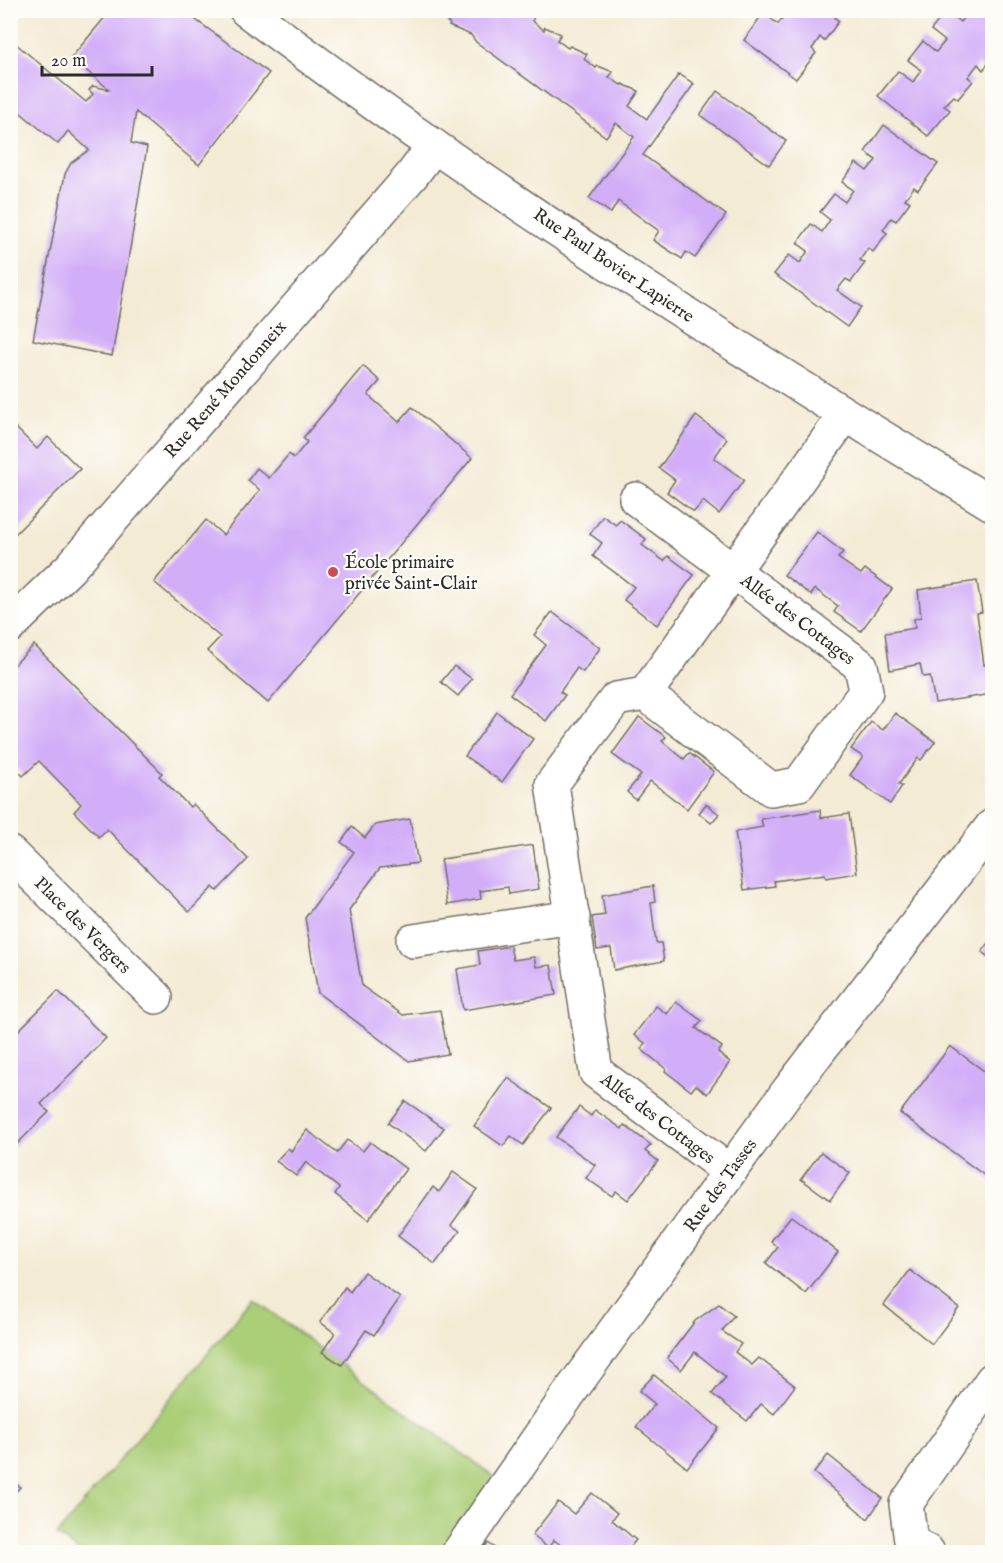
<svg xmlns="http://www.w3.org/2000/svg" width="1003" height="1563" font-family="'IM FELL English',serif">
<rect width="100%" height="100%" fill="#fdfcf7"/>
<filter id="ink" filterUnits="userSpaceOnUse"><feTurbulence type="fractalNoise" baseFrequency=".0167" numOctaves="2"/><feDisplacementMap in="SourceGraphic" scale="12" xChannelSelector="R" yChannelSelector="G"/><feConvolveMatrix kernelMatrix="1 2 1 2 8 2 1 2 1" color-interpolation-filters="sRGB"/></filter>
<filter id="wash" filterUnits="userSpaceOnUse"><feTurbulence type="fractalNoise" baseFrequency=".008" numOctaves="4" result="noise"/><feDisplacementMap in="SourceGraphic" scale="24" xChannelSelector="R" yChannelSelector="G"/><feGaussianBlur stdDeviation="1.35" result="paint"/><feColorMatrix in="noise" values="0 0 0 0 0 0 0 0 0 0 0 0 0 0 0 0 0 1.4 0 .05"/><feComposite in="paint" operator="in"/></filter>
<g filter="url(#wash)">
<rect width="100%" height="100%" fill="#f4ebd5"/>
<polygon fill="#abce78" stroke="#6b7c52" stroke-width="1.5" points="253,1299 505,1485 459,1552 80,1552 57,1535"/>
<g id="blocks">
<g fill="#d2adf8">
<polygon points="111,10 182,10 269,73 199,165 136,112 131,143 147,147 112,356 33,340 65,174 71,163 89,150 68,131 58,144 10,104 10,39 86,102 93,94 89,90 93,86 110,90 71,58"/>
<polygon points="440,10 523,10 535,15 532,21 544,30 545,27 561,34 557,40 568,48 570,46 587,54 584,59 596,68 598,66 613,72 609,77 621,85 622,84 639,91 629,106 647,119 679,74 694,84 643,155 726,215 695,258 686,252 682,259 653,240 659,231 618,201 611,213 589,198 634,137 616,123 606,137 476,42 471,35 449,26 450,24 438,15"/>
<polygon points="783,10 840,10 835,18 839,21 824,41 820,37 812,49 816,53 796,79 744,40 763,13 778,24 786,13"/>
<polygon points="970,10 992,10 992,59 983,70 978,64 968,77 973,81 958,99 954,96 944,106 950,110 928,136 878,96 898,71 913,82 921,70 908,60 923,41 936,52 945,41 931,30 946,11 960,22"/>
<polygon points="717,91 786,141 769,165 700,115"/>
<polygon points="884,125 938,164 918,190 914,187 905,199 910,202 896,221 891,218 883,230 887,233 873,252 868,248 860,260 865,263 851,282 846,279 837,290 861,307 847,327 774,274 789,255 800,263 808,251 797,243 811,224 822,232 830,220 820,212 834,194 845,202 853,190 842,182 856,163 867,171 876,160 865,152"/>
<polygon points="363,366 380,381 368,395 399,422 412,407 472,458 268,703 207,651 220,637 154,582 206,520 223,535 260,490 248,480 257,468 269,478 289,454 294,458 307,442 303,438"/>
<polygon points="696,416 727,439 714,458 744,480 719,514 703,501 694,512 667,492 675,480 659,468"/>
<polygon points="10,422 37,449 48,437 80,469 10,539"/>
<polygon points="603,516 616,525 620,520 646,539 642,545 664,561 668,556 694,575 657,625 624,600 634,587 593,556 602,543 590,534"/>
<polygon points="817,532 843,552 838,558 861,574 865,569 892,589 861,631 834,612 838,606 815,589 811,595 784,575"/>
<polygon points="977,581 982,612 977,613 984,665 989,664 992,694 935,703 930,676 923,677 920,664 890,670 885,633 915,628 914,619 921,617 918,590"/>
<polygon points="552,612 600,648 583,672 577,668 560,692 565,695 546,721 510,694 546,645 534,635"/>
<polygon points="34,645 162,773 159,776 190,807 193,804 248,859 217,891 213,887 189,912 107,829 99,837 74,812 81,804 39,761 23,776 16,768 10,774 10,669"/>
<polygon points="454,666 472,679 458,696 441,682"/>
<polygon points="497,712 533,739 502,782 465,756"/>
<polygon points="895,713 935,742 921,760 918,758 909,770 899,784 902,786 890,804 850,775 863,757 851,749 871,722 883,730"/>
<polygon points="639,717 666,737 662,741 684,759 689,753 714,772 687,809 650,781 636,800 627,792 641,775 612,754"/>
<polygon points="706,804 719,814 711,823 699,813"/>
<polygon points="820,810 821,818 849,814 857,873 826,878 825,874 774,881 775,886 744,890 735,832 763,827 761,819"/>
<polygon points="410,819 418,863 380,868 349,910 362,986 403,1015 440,1010 448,1054 409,1061 318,993 305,918 354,852 341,842 352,827 365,838 375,825"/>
<polygon points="533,845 539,889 509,894 508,887 480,891 481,899 447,905 441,863 442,859"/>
<polygon points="653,886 655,902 651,903 656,943 661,943 664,961 614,970 611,948 597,950 592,917 605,915 602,895"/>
<polygon points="992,939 992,960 982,952"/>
<polygon points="510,946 513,960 534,957 536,967 551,965 556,995 463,1010 457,969 480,965 478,951"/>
<polygon points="58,991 106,1038 41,1104 49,1112 10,1151 10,1039"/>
<polygon points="676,1002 702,1021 696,1028 722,1047 718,1053 730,1062 707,1094 696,1085 691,1091 665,1071 666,1069 641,1049 645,1043 634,1035 656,1006 667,1014"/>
<polygon points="950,1046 992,1077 992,1181 900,1113"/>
<polygon points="508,1078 551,1108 523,1145 511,1136 503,1146 474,1126"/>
<polygon points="405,1101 444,1128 426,1151 388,1123"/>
<polygon points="579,1107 591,1116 595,1110 622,1129 624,1125 651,1145 645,1151 658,1161 628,1200 616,1191 612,1196 586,1178 595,1165 556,1137"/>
<polygon points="307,1130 337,1153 347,1140 363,1151 370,1142 406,1169 368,1220 335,1194 339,1188 306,1162 296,1176 276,1161 288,1148 291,1151"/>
<polygon points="821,1152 850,1173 830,1200 801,1179"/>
<polygon points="453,1172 477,1189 451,1225 460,1231 435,1264 398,1236 433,1187 439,1192"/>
<polygon points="791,1216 838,1252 806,1294 766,1263 778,1247 771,1241"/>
<polygon points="910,1270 959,1308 932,1344 884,1305"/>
<polygon points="364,1272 400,1298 374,1335 366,1330 342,1365 322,1352 335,1333 320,1322 345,1287 350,1292"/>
<polygon points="719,1304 734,1316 722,1331 741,1344 735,1352 752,1365 759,1358 795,1386 774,1414 761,1404 747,1421 712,1394 726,1377 695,1352 681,1370 667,1358 695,1321"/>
<polygon points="654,1375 719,1428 687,1468 636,1427 655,1404 639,1391"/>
<polygon points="828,1455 882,1498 868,1519 814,1473"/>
<polygon points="10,1478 20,1487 10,1498"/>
<polygon points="592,1493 617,1513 612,1520 636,1540 626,1552 570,1552 554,1540 548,1548 532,1535 558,1502 574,1514"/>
<polygon points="488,1543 500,1552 481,1552"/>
</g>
</g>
</g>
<g filter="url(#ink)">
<use href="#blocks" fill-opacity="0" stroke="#716e66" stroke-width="1.5"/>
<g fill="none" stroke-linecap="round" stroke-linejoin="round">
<g stroke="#716e66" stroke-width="36">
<g id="street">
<polyline points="636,499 861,666 866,691 799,784 771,789 645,694"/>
<polyline points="10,626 70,568 412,175 434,146"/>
<polyline points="10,853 156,997"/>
<polyline points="413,941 573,917"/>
<polyline points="729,1171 596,1072 552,784 616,699 645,694 845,415"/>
<polyline points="459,1552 573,1388 788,1091 992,826"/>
<polyline points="928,1552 911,1541 906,1504 992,1380"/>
</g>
</g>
<g stroke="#716e66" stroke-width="36">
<path id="secondary" d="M 246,10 C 308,56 370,102 434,146 C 616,272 803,390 992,504"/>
</g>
<use href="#street" stroke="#fff" stroke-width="33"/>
<use href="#secondary" stroke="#fff" stroke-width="33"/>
</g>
</g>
<circle fill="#d1495b" stroke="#fdfcf7" stroke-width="2" cx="333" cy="572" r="6"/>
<g text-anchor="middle" stroke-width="4.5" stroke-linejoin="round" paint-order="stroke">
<g font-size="18" fill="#2b2b2b" stroke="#fdfcf7">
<text transform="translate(614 265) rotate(34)" y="6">Rue Paul Bovier Lapierre</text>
<text transform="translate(225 389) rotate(-49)" y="6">Rue René Mondonneix</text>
<text transform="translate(798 619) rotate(37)" y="6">Allée des Cottages</text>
<text transform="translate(83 925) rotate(45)" y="6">Place des Vergers</text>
<text transform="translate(658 1118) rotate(37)" y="6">Allée des Cottages</text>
<text transform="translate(720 1185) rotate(-54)" y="6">Rue des Tasses</text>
</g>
<g font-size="18" fill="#2b2b2b" stroke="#fdfcf7" text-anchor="start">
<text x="345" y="568">École primaire<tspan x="345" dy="21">privée Saint-Clair</tspan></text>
</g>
</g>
<rect width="1003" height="1563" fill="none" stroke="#fdfcf7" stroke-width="36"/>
<path d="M42 66v9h110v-9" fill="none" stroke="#2b2b2b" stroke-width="3"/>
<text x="51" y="66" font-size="18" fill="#2b2b2b" stroke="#fdfcf7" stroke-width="4.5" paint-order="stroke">20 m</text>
</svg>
